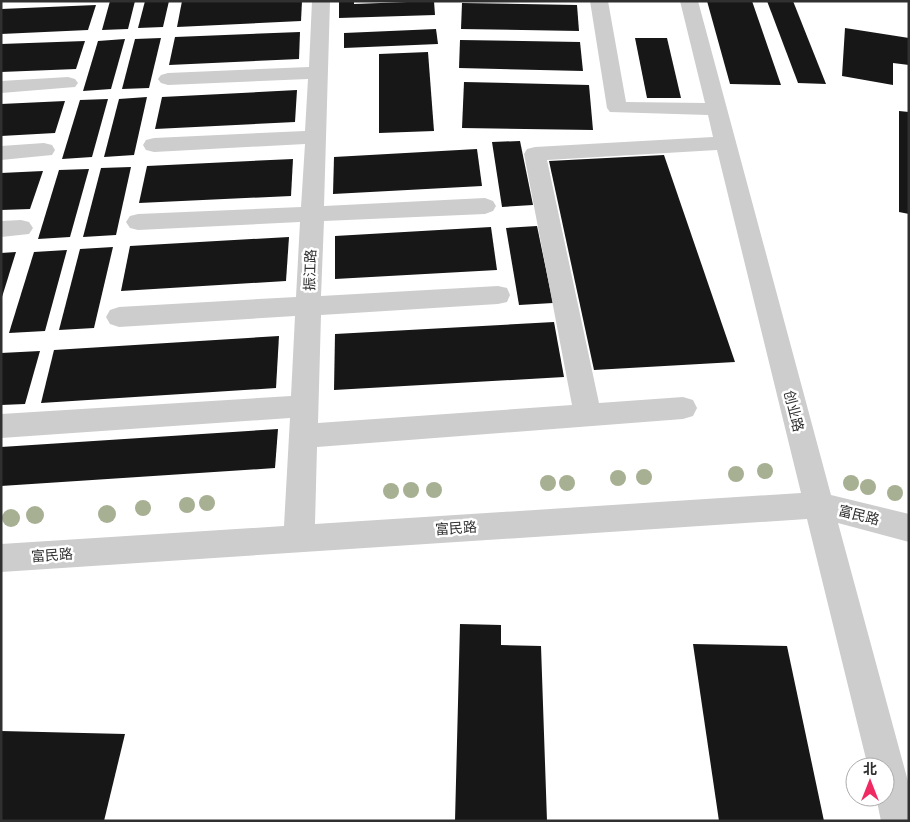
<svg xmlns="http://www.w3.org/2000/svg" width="910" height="822" font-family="'Asap Condensed','Noto Sans SC',sans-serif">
<rect width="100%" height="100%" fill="#fff"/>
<g fill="#171717">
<polygon points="110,1 135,1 128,29 102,30"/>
<polygon points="145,1 169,1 163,27 138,28"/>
<polygon points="182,1 302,1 301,21 177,27"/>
<polygon points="339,1 354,1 354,4 434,1 435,15 339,18"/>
<polygon points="707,1 752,1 781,85 730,84"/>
<polygon points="767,1 793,1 826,84 798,83"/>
<polygon points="462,3 577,5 579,31 461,29"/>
<polygon points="96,5 88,30 1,34 1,9"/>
<polygon points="845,28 909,38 909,65 893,63 893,85 842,76"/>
<polygon points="436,29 438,44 344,48 344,33"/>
<polygon points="300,32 299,59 169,65 175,37"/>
<polygon points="161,38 149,88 122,89 135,39"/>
<polygon points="635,38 667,38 681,98 647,98"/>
<polygon points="125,39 111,89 83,91 98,41"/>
<polygon points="460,40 580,42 583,71 459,68"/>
<polygon points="85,41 76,69 1,72 1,44"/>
<polygon points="428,52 434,131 379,133 379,54"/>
<polygon points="464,82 589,85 593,130 462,128"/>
<polygon points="297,90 295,122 155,129 162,97"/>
<polygon points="147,97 134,155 104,157 119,99"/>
<polygon points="108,99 92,157 62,159 80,100"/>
<polygon points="65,101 55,133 1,136 1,104"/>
<polygon points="899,111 909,112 909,214 899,212"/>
<polygon points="520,141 533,205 502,207 492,142"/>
<polygon points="477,149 482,186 333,194 334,157"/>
<polygon points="664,155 735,362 594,370 549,161"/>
<polygon points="293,159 291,196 139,203 147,166"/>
<polygon points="131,167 116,235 83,237 101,168"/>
<polygon points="89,169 70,237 38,239 59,170"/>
<polygon points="43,171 30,209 1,210 1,173"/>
<polygon points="537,226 553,303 519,305 506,228"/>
<polygon points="491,227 497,270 335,279 335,236"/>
<polygon points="289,237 286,281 121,291 130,246"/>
<polygon points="113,247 94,328 59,330 80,249"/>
<polygon points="67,250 45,331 9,333 34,252"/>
<polygon points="16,252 2,297 1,297 1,253"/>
<polygon points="554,322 564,377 334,390 335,334"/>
<polygon points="279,336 276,388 41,403 54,350"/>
<polygon points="40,351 25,404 1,405 1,353"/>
<polygon points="278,429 275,468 1,486 1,447"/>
<polygon points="460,624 501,625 501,645 541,646 547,821 455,821"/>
<polygon points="693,644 787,646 824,821 719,821"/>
<polygon points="1,731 125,734 104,821 1,821"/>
</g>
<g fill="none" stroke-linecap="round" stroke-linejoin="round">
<g fill="#cdcdcd" fill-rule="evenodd">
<path d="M 312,1 L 330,1 L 324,206 L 485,198 L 493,201 L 496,206 L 493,211 L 485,214 L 324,221 L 321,296 L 498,286 L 507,288 L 510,295 L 507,302 L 498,304 L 321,315 L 318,423 L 572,405 L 524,154 L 527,149 L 535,147 L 713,137 L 708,115 L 610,112 L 607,108 L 590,1 L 608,1 L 626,102 L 705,103 L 680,1 L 698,1 L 831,495 L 909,514 L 909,542 L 838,523 L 909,785 L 909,821 L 881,821 L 876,797 L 885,797 L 885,767 L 868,767 L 807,519 L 1,572 L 1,544 L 284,526 L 290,418 L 1,438 L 1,414 L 291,396 L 295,316 L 119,327 L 110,324 L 106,317 L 110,310 L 119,307 L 296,297 L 300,222 L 138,230 L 130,228 L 126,222 L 130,216 L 138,214 L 301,207 L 305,144 L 154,152 L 146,150 L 143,145 L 146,140 L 154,138 L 305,131 L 308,79 L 168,85 L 161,83 L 158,79 L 161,75 L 168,73 L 309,67 ZM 717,150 L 801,493 L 315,524 L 317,447 L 683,419 L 693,416 L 697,408 L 693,400 L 683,397 L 599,403 L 547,160 Z"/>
<polygon points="68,77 75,79 78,83 75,87 1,93 1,81"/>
<polygon points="44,143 52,145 55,150 52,155 1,160 1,146"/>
<polygon points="21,220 29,222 33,228 29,234 1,237 1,221"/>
</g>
</g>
<g fill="#a7b093">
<circle cx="765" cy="471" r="8"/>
<circle cx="736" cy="474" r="8"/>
<circle cx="644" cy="477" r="8"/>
<circle cx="618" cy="478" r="8"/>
<circle cx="548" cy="483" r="8"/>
<circle cx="567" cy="483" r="8"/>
<circle cx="851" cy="483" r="8"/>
<circle cx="868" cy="487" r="8"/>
<circle cx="411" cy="490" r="8"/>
<circle cx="434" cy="490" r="8"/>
<circle cx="391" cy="491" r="8"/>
<circle cx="895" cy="493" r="8"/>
<circle cx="207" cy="503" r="8"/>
<circle cx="187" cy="505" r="8"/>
<circle cx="143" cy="508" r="8"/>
<circle cx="107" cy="514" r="9"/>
<circle cx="35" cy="515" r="9"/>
<circle cx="11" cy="518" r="9"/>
</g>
<g text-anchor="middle" stroke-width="5" stroke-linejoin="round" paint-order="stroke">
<g font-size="14" fill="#303030" stroke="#fff">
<text transform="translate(310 270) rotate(-88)" y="5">振江路</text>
<text transform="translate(794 411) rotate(76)" y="5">创业路</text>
<text transform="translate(859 515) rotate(14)" y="5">富民路</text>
<text transform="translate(456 528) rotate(-4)" y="5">富民路</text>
<text transform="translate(52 555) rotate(-4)" y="5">富民路</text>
</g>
</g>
<rect width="910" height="822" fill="none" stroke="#303030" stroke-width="5"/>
<g transform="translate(870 782)"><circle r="24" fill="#ffffff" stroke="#acacac"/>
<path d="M0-4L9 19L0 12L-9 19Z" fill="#f12963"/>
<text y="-8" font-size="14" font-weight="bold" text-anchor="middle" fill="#303030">北</text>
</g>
</svg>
